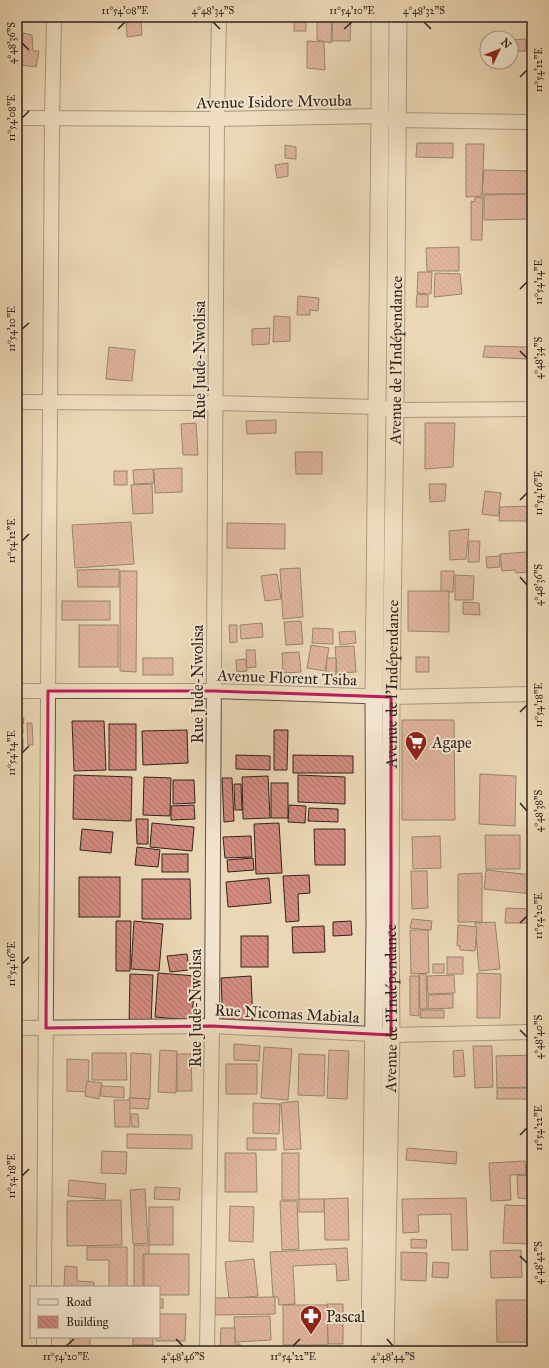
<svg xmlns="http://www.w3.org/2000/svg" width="549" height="1368" font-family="'IM FELL Great Primer',serif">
<defs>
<pattern id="building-back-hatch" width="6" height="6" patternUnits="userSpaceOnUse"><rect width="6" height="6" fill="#d38b81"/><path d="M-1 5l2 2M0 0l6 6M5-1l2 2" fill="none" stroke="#ac7169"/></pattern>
</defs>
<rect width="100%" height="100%" fill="#ebd7b5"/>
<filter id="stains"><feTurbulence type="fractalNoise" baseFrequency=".005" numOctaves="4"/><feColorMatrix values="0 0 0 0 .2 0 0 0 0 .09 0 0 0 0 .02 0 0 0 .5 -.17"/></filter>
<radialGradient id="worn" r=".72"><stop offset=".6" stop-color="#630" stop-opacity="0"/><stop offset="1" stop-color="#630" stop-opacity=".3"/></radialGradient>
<g fill="url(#building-back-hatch)" stroke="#31241d">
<rect x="101" y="17" width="35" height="5"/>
<rect x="294" y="17" width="12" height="14"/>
<polygon points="317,17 332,17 331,43 317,40"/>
<polygon points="333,17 351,17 350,41 332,41"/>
<polygon points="141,21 142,35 127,37 126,23"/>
<polygon points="23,33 32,35 33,51 39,51 36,67 21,65"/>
<polygon points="526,39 526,51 511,52 511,40"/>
<polygon points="17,40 22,40 20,68 17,68"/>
<polygon points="307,41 324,42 325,70 307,68"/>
<polygon points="529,51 532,51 532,64 528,64"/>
<polygon points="417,143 453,143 453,158 416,157"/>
<polygon points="466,144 484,144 482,196 466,197"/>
<polygon points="285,145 296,147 296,159 285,158"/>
<polygon points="288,163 288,176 277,178 275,165"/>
<polygon points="484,170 532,171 532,194 482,194"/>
<polygon points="532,194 532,219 484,220 484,195"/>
<polygon points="483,197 482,240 471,240 471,201 474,202 475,198"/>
<polygon points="459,247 459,271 427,271 426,248"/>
<polygon points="418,272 432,272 431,294 417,293"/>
<polygon points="435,273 460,274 462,294 434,297"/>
<polygon points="417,294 428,295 428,307 416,307"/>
<polygon points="298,296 319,298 318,311 310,310 310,315 297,315"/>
<polygon points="274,316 290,317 290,341 273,342"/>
<polygon points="270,328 269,344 252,345 252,329"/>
<polygon points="485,346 528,347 527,359 483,357"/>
<polygon points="109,347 135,350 132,381 106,379"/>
<rect x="528" y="348" width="4" height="11"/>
<polygon points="276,420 276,433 247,434 246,421"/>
<polygon points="196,423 198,455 183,455 181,424"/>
<polygon points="425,423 455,423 453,467 425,469"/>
<polygon points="295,452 322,452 322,474 296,474"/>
<polygon points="182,468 182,492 155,493 154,469"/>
<polygon points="153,469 154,483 134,484 133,470"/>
<rect x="114" y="471" width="13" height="14"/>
<polygon points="152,484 153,513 133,514 131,485"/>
<polygon points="429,484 446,484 445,501 430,502"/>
<polygon points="485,491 501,493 498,516 482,514"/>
<polygon points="532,506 532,521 499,521 500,507"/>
<polygon points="131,522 134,564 75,568 72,525"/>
<polygon points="227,523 285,524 285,549 227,548"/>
<polygon points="469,529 466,559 450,560 449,531"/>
<polygon points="469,541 480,541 479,562 468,562"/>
<polygon points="527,552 529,572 516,573 515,570 502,571 500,554"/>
<polygon points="500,556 500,567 487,568 486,557"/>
<polygon points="300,568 303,617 283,619 280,569"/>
<polygon points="119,569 119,587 78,587 77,570"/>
<polygon points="120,571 137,571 136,672 120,671"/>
<polygon points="441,571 454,571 453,592 441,592"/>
<polygon points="277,574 281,599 265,601 261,576"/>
<polygon points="455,575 474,576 473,600 455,600"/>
<polygon points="408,591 449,591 449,632 408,631"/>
<rect x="62" y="601" width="48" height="19"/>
<polygon points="463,602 479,603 480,615 463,614"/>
<polygon points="301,621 303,644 286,645 284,622"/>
<polygon points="262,623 263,637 241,639 240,625"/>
<rect x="79" y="625" width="39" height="42"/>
<polygon points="229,625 237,625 237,642 230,643"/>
<polygon points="313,628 333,629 333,644 312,643"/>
<polygon points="355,631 356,643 340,645 339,632"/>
<polygon points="311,645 329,648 325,671 307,668"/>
<polygon points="354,646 356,672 337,673 335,647"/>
<polygon points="246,650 255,650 256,667 247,668"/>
<polygon points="299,652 301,672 283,673 282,653"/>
<rect x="416" y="657" width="13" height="15"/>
<rect x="143" y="658" width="30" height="17"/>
<polygon points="327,658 336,658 336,676 326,676"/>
<polygon points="245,659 247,671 237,672 236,660"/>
<polygon points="17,717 24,718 23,725 17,724"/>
<polygon points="402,720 454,720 455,820 402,820"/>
<polygon points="72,721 104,721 106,770 74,771"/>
<polygon points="27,723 32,723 33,745 28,745"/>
<rect x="109" y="724" width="27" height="46"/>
<polygon points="17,726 23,727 23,734 17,734"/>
<polygon points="187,730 188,763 143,765 142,731"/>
<polygon points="274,730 288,730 287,770 274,770"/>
<rect x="17" y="738" width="6" height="11"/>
<polygon points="236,755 270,756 270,770 236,769"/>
<polygon points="293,755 353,756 353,773 293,773"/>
<polygon points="480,774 516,776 515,826 479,824"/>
<polygon points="74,775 132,777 131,821 73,819"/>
<polygon points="298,775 345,777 345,804 298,802"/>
<polygon points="268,776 270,818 243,819 242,777"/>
<polygon points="144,777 171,778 170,816 143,815"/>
<polygon points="222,778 232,778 234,821 224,822"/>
<polygon points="173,780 194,780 195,803 173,804"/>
<rect x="271" y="783" width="17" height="35"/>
<polygon points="234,784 241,784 242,810 235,810"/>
<polygon points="194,805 195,819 171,820 171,806"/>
<polygon points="289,805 306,806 305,823 288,822"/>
<polygon points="309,808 338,809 338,822 308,821"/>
<polygon points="136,819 148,819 148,844 137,844"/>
<polygon points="152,823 194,827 192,851 150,847"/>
<polygon points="279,823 282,873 256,874 254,824"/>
<polygon points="82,829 113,832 111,853 80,850"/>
<polygon points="314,829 345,829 345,865 315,865"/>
<polygon points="485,835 520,835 520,869 486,869"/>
<polygon points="251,836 252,857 225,858 223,837"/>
<polygon points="440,836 441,868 413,869 412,837"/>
<polygon points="137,847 160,850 158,867 135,865"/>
<rect x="162" y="854" width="26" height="18"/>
<polygon points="253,858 254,870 228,872 227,860"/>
<polygon points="486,870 532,875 532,894 484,889"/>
<polygon points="411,871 427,871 428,908 412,909"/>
<polygon points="482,873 482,922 458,922 458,874"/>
<polygon points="309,875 310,893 298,894 299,921 286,922 283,876"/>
<rect x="79" y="877" width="41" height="40"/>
<polygon points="269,878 271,903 228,907 226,882"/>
<polygon points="142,879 190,879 191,919 142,919"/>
<polygon points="506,908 532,909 532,923 505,923"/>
<polygon points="412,919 432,921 431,930 410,928"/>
<polygon points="116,921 131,921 130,971 116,971"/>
<polygon points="134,921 163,924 159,971 131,969"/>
<polygon points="351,921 352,935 333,936 333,922"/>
<polygon points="495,922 500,969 479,971 475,923"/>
<polygon points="458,925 477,927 475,951 460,950 460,946 457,946"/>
<polygon points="324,926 325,952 293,953 292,927"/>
<polygon points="410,930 428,930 429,973 411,974"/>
<rect x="241" y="936" width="27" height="31"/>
<polygon points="187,954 189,970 170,972 167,956"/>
<rect x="447" y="957" width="16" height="17"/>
<rect x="433" y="964" width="11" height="9"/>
<polygon points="158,973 195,976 192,1020 155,1017"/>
<polygon points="477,973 501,974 500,1018 477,1018"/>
<polygon points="130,974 153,975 151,1025 129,1024"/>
<polygon points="419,974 426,974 427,1009 420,1009"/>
<polygon points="454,975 455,993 428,994 427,976"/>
<polygon points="251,976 253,1023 223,1025 221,978"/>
<polygon points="410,976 419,976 419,1016 410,1015"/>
<polygon points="453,994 453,1008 428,1009 428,995"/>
<polygon points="421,1010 444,1010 444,1018 420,1018"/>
<polygon points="234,1044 260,1046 259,1061 234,1060"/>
<polygon points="473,1046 492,1046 493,1087 475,1088"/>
<polygon points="264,1047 292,1049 288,1100 261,1098"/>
<polygon points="160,1050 177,1051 176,1093 158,1092"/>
<polygon points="329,1050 349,1051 347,1099 327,1098"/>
<polygon points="463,1050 465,1076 454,1077 453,1051"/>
<polygon points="92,1053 126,1053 127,1080 92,1080"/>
<polygon points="131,1053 151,1054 150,1099 130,1098"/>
<polygon points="177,1054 191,1054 192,1091 177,1091"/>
<polygon points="299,1054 325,1055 324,1096 298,1095"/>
<polygon points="532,1055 532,1087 497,1088 496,1056"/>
<polygon points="67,1059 89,1060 88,1092 67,1091"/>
<rect x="226" y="1064" width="31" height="30"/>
<polygon points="87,1081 102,1083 99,1099 85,1096"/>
<polygon points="101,1086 124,1087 124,1098 101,1096"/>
<rect x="497" y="1088" width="35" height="11"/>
<polygon points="129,1098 149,1099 148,1109 129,1108"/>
<polygon points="114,1100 130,1100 130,1127 115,1127"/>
<polygon points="298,1101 301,1149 284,1150 281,1103"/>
<polygon points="253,1103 280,1104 279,1134 253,1133"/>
<polygon points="131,1114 138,1114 139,1127 132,1127"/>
<polygon points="127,1134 192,1135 192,1149 127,1148"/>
<rect x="247" y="1138" width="29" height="12"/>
<polygon points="407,1148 457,1152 456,1164 406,1160"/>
<polygon points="102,1151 127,1152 126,1174 101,1173"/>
<polygon points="225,1153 256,1153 257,1192 225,1192"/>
<rect x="282" y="1153" width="17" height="47"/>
<polygon points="525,1161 526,1174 510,1175 511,1200 491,1201 489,1163"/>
<polygon points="517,1175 532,1176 532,1199 518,1198"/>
<polygon points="69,1180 106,1184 105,1199 68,1196"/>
<polygon points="155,1187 180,1188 179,1200 154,1199"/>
<polygon points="145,1189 148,1243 133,1244 130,1190"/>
<polygon points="348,1198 349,1240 325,1240 324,1199"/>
<polygon points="466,1198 468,1250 452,1250 451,1214 418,1215 419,1232 403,1233 402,1199"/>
<rect x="299" y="1199" width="25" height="13"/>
<polygon points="121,1200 122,1245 67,1246 67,1201"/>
<polygon points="280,1201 297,1201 299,1249 282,1250"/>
<polygon points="505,1205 532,1206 532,1244 503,1243"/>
<polygon points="230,1206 254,1207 253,1242 229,1241"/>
<rect x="149" y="1207" width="24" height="38"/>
<polygon points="411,1239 427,1240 426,1248 411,1248"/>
<polygon points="134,1245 149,1245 149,1254 143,1254 143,1287 134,1287"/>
<polygon points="87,1247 127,1247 127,1287 109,1287 109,1260 87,1260"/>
<polygon points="347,1248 349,1280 337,1281 336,1264 293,1266 295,1304 279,1305 278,1297 273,1297 270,1252"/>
<polygon points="521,1250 522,1277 491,1278 490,1251"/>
<polygon points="401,1252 427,1253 426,1281 401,1280"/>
<polygon points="144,1254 189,1254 189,1295 159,1295 159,1287 144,1287"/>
<polygon points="254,1259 258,1296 229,1299 225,1262"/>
<polygon points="433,1262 449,1263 448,1278 432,1277"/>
<polygon points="65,1266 77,1267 77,1281 94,1282 94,1287 64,1287"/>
<polygon points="275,1297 275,1314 215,1315 215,1298"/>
<rect x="159" y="1299" width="4" height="9"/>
<polygon points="496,1300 532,1300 532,1342 497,1342"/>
<polygon points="327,1304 343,1304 343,1344 328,1344"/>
<polygon points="283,1305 327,1305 328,1345 283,1345"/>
<polygon points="159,1314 186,1314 185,1341 156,1341 156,1337 159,1337"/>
<polygon points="270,1316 271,1340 235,1342 234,1317"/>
<polygon points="221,1328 235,1328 235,1344 240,1344 240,1348 220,1348"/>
<polygon points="70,1337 90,1337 90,1347 71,1348"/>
<rect x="133" y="1337" width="20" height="8"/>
</g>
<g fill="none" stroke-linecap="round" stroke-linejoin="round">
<g stroke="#605143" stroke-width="16">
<g id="minor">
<polyline points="17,118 217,119 380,116 397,120 532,122"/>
<polyline points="17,402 216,403 378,407 395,410 532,409"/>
<polyline points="17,691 214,691 391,697 532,694"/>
<polyline points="17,1028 212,1026 391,1035 532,1032"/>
<polyline points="44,1287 52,119 54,17"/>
<polyline points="44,1351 44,1337"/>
<polyline points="207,1351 212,1026 217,119 219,17"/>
</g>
</g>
<g stroke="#605143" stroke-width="19">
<g id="tertiary">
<polyline points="370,1351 375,923 374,697 380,116 380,17"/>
<path id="s1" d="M 385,1351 L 391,1035 L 390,924 L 391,697 L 395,410 L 398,17"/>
</g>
</g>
<use href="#minor" stroke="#f2e5cf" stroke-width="14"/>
<use href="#tertiary" stroke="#f2e5cf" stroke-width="17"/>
</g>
<path d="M0 0H549V1368H0ZM 48,691 L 214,691 L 391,697 L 391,1035 L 212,1026 L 46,1028 Z" fill="#ebd7b5" fill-opacity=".55" fill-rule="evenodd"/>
<path fill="none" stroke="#c2185b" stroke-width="3" stroke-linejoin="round" d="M 48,691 L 214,691 L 391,697 L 391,1035 L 212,1026 L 46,1028 Z"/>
<path fill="none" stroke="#31241d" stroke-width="1.5" d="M 213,22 L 220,29M 424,22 L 431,29M 118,29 L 125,22M 344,29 L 352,22M 22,43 L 29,50M 520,77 L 527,70M 22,118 L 29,111M 520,289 L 527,282M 22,329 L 29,323M 520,351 L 527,358M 520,500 L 527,493M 22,541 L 29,534M 520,577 L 527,585M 520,712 L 527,705M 22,753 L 29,746M 520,803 L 527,811M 520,923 L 527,916M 22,964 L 29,957M 520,1030 L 527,1037M 520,1135 L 527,1128M 22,1176 L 29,1169M 520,1256 L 527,1263M 176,1339 L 183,1346M 387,1339 L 393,1346M 66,1346 L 74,1339M 293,1346 L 300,1339"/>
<defs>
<g id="supermarket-pin" transform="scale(1.15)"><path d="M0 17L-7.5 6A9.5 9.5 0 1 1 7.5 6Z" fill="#8f2418" stroke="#f2e5cf"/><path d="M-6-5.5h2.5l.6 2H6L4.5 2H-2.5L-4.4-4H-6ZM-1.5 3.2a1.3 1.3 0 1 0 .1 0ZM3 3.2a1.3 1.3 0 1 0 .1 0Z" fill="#fff"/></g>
<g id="pharmacy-pin" transform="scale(1.15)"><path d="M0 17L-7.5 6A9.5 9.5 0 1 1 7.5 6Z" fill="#8f2418" stroke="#f2e5cf"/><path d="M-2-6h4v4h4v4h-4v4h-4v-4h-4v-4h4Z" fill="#fff"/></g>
</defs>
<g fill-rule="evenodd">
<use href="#supermarket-pin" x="416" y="742"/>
<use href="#pharmacy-pin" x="311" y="1316"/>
</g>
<g text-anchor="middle" stroke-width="4" stroke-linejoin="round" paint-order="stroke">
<g font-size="16" fill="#31241d" stroke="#f2e5cf">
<text transform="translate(274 101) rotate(-1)" y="6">Avenue Isidore Mvouba</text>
<text transform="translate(199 360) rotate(-90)" y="6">Rue Jude-Nwolisa</text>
<text dy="6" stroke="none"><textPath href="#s1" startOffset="991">Avenue de l'Indépendance</textPath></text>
<text transform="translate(287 677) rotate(2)" y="6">Avenue Florent Tsiba</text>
<text transform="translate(197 684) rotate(-90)" y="6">Rue Jude-Nwolisa</text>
<text dy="6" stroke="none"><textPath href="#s1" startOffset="667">Avenue de l'Indépendance</textPath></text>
<text transform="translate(195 1008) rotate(-90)" y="6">Rue Jude-Nwolisa</text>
<text dy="6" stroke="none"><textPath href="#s1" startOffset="343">Avenue de l'Indépendance</textPath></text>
<text transform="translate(287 1013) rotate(3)" y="6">Rue Nicomas Mabiala</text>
</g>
<g font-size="16" fill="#31241d" stroke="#f2e5cf" text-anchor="start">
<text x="432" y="748">Agape</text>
<text x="326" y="1322">Pascal</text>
</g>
</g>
<rect width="549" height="1368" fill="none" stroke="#ebd7b5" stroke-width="44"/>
<rect x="30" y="1286" width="130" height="52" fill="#f2e5cf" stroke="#a59888"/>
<rect x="38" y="1299" width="20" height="6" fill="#f2e5cf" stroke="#a59888"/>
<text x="66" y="1306" font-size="12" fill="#31241d">Road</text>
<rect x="38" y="1316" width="20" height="12" fill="url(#building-back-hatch)" stroke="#a59888"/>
<text x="66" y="1326" font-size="12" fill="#31241d">Building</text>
<g transform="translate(499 50) rotate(47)"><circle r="19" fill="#f2e5cf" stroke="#a59888"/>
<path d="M0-3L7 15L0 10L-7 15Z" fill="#8f2418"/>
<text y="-6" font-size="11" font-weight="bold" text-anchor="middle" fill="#31241d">N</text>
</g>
<rect x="22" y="22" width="505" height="1324" fill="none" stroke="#31241d" stroke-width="1.5"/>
<g font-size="10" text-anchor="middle" fill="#31241d">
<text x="125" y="14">11°54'08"E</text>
<text x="213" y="14">4°48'34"S</text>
<text x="352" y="14">11°54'10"E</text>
<text x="424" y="14">4°48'32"S</text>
<text transform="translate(11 43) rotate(-90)" y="4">4°48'36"S</text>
<text transform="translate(538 70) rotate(-90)" y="4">11°54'12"E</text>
<text transform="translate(11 118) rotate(-90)" y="4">11°54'08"E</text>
<text transform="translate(538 282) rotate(-90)" y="4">11°54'14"E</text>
<text transform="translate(11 329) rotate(-90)" y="4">11°54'10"E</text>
<text transform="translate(538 358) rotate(-90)" y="4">4°48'34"S</text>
<text transform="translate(538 493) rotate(-90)" y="4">11°54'16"E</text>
<text transform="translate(11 541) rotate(-90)" y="4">11°54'12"E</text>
<text transform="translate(538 585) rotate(-90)" y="4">4°48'36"S</text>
<text transform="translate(538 705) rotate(-90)" y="4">11°54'18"E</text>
<text transform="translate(11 753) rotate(-90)" y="4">11°54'14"E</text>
<text transform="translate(538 811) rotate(-90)" y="4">4°48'38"S</text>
<text transform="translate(538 916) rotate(-90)" y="4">11°54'20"E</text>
<text transform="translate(11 964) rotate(-90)" y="4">11°54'16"E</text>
<text transform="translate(538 1037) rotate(-90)" y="4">4°48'40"S</text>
<text transform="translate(538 1128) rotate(-90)" y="4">11°54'22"E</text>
<text transform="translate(11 1176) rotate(-90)" y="4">11°54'18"E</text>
<text transform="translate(538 1263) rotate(-90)" y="4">4°48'42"S</text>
<text x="66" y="1360">11°54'20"E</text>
<text x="183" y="1360">4°48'46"S</text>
<text x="293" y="1360">11°54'22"E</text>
<text x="393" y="1360">4°48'44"S</text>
</g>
<rect width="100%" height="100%" filter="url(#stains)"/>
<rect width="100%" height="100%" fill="url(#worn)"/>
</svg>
